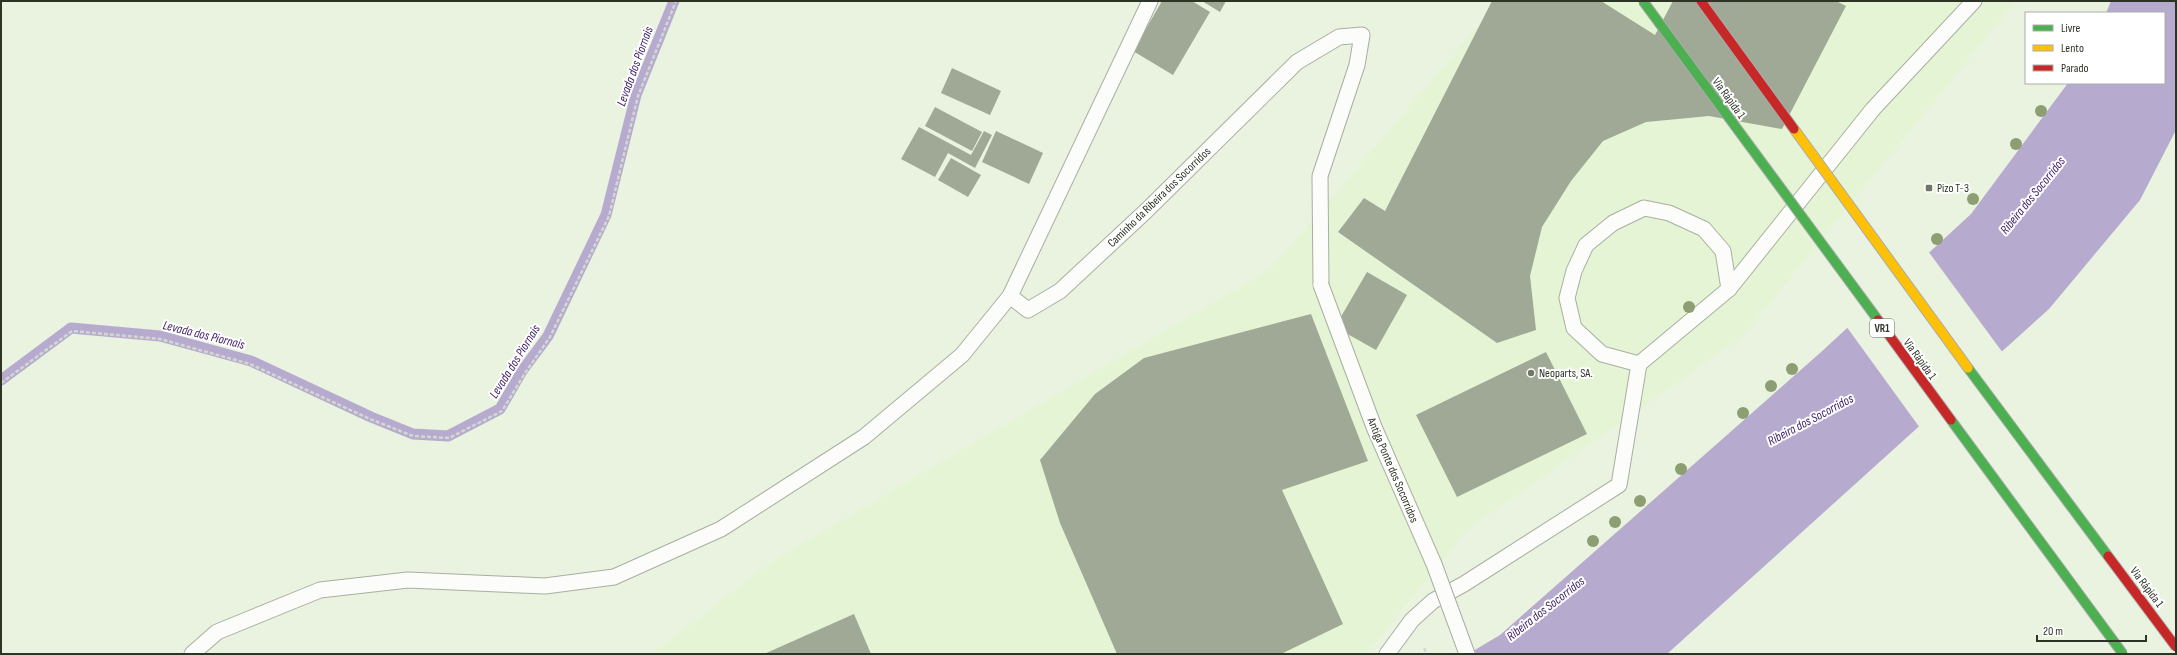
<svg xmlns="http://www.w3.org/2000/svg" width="2177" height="655" font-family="'Sofia Sans Condensed',sans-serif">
<rect width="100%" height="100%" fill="#e9f3df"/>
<polygon fill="#e5f4d4" points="1500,1 2016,1 1742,337 1466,531 1366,654 653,654 771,562 1271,269"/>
<polygon fill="#b6abce" points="2111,1 2176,1 2176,130 2140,200 2049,309 1667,654 1468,654 1500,635 1820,353 1971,214 2068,83 2164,83 2164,13 2106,13"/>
<polygon fill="#e9f3df" points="1928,251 2003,353 1920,428 1846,326"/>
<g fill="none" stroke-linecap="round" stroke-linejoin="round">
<polyline stroke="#b6abce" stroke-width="11" points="1,380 71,328 160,336 251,361 371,417 413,434 448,436 500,409 522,371 548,336 606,215 636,95 674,1"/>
</g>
<g fill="#9fa995">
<polygon points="1162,1 1192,1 1210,12 1173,75 1133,51"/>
<polygon points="1202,1 1226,1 1220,12"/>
<polygon points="1492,1 1601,1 1655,35 1673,1 1836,1 1846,6 1782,129 1709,116 1646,122 1603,141 1571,181 1542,227 1530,276 1536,330 1497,343 1338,232 1364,198 1385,211"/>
<polygon points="952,68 1001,91 990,115 941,93"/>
<polygon points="935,107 982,132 972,151 925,126"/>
<polygon points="919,127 971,155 984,131 992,135 975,168 948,153 935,177 901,159"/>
<polygon points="996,131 1043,153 1029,184 982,162"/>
<polygon points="951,158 981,175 968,197 938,180"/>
<polygon points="1367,272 1407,295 1376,350 1335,327"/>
<polygon points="1311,314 1368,461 1282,490 1343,624 1281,654 1117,654 1060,523 1040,460 1095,394 1144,358"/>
<polygon points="1546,352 1587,434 1457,497 1416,415"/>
<polygon points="854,614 871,654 764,654"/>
</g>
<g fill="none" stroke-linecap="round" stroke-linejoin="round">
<g stroke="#a8afa0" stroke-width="17">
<g id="lane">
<polyline points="1010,296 1028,310 1060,291 1146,211 1297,62 1339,37 1362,35 1357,65 1320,176 1321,285"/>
<polyline points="1639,364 1602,354 1574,328 1567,298 1574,271 1586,245 1613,223 1644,208 1669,213 1704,229 1723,251 1729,289"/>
<polyline points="192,654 217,632 320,590 408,580 545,586 614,577 721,529 864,437 962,355 1010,296 1150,1"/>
<polyline points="1387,654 1412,620 1433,601 1464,584 1619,485 1639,364 1729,289 1873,109 1974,1"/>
</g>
</g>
<g stroke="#d4d7d1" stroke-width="2.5" stroke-dasharray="4 2" stroke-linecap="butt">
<polyline points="1,383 72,331 160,339 250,364 370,419 413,436 449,438 502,411 525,373 550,337 609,216 638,96 676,1"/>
<polyline points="1424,648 1427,654"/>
</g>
<use href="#lane" stroke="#fcfdfa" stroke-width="15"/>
<g stroke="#a8afa0" stroke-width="17" stroke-linecap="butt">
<polyline id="lane-bridge" points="1321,285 1374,427 1434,564 1467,654"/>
</g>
<g stroke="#aaaaad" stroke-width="11" stroke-linecap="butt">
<g id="fast-bridge">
<polyline points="1643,1 1878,320"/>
<polyline points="1968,368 2108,556"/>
<polyline points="1951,420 2123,654"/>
</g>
</g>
<g stroke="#aaaaad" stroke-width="11" stroke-linecap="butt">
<polyline id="slow-bridge" points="1794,129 1968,368"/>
</g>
<g stroke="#aaaaad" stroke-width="11" stroke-linecap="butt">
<g id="jam-bridge">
<polyline points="1701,1 1794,129"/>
<polyline points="1878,320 1951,420"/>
<polyline points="2108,556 2176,647"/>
</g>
</g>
<use href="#lane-bridge" stroke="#fcfdfa" stroke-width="15"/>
<use href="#fast-bridge" stroke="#4caf50" stroke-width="9"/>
<use href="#slow-bridge" stroke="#ffc107" stroke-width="9"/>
<use href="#jam-bridge" stroke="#c62828" stroke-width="9"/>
</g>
<g fill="#8c9e72">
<circle cx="2041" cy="111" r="6"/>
<circle cx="2016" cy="144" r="6"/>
<circle cx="1973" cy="199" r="6"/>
<circle cx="1937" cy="239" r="6"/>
<circle cx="1689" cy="307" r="6"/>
<circle cx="1792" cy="369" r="6"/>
<circle cx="1771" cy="386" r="6"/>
<circle cx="1743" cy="413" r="6"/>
<circle cx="1681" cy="469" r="6"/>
<circle cx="1640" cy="501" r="6"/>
<circle cx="1615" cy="522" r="6"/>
<circle cx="1593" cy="541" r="6"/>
</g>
<g fill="#6f7767" stroke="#fff" stroke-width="1.5">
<rect x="1925" y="184" width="8" height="8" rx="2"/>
<circle cx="1531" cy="373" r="4"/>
</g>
<g text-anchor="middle" stroke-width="4" stroke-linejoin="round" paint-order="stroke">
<rect fill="#fff" stroke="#6c7167" stroke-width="1" x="1870" y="319" width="24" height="18" rx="3"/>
<g font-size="11" font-weight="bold" fill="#2d3426">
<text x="1882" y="332">VR1</text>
</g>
<g font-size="12" fill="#2d3426" stroke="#fff">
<text transform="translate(1729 98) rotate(54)" y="4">Via Rápida 1</text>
<text transform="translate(1159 197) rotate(-44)" y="4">Caminho da Ribeira dos Socorridos</text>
<text transform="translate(1920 359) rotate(54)" y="4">Via Rápida 1</text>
<text transform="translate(1393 470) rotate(67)" y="4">Antiga Ponte dos Socorridos</text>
<text transform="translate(2147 587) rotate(53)" y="4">Via Rápida 1</text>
</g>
<g font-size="12" fill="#2d3426" stroke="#fff" text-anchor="start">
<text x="1937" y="192">Pizo T-3</text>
<text x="1539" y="377">Neoparts, SA.</text>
</g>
<g font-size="13" font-style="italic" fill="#41236a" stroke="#fff">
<text transform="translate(634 66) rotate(-70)" y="5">Levada dos Piornais</text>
<text transform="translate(2032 195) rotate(-51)" y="5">Ribeira dos Socorridos</text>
<text transform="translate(204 334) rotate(14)" y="5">Levada dos Piornais</text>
<text transform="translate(514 361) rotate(-58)" y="5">Levada dos Piornais</text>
<text transform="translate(1810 419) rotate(-28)" y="5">Ribeira dos Socorridos</text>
<text transform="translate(1545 608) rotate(-38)" y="5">Ribeira dos Socorridos</text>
</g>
</g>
<rect width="2177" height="655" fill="none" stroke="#2d3426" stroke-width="4"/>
<rect x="2025" y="12" width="140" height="72" fill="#ffffff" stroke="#abaea8"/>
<rect x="2033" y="25" width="20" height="6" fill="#4caf50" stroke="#abaea8"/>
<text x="2061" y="32" font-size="12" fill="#2d3426">Livre</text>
<rect x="2033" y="45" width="20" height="6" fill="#ffc107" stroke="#abaea8"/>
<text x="2061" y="52" font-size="12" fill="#2d3426">Lento</text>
<rect x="2033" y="65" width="20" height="6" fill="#c62828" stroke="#abaea8"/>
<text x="2061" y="72" font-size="12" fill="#2d3426">Parado</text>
<path d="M2037 635v6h109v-6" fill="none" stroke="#2d3426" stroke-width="2"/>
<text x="2043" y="635" font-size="12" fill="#2d3426" stroke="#ffffff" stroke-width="3" paint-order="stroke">20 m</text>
</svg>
